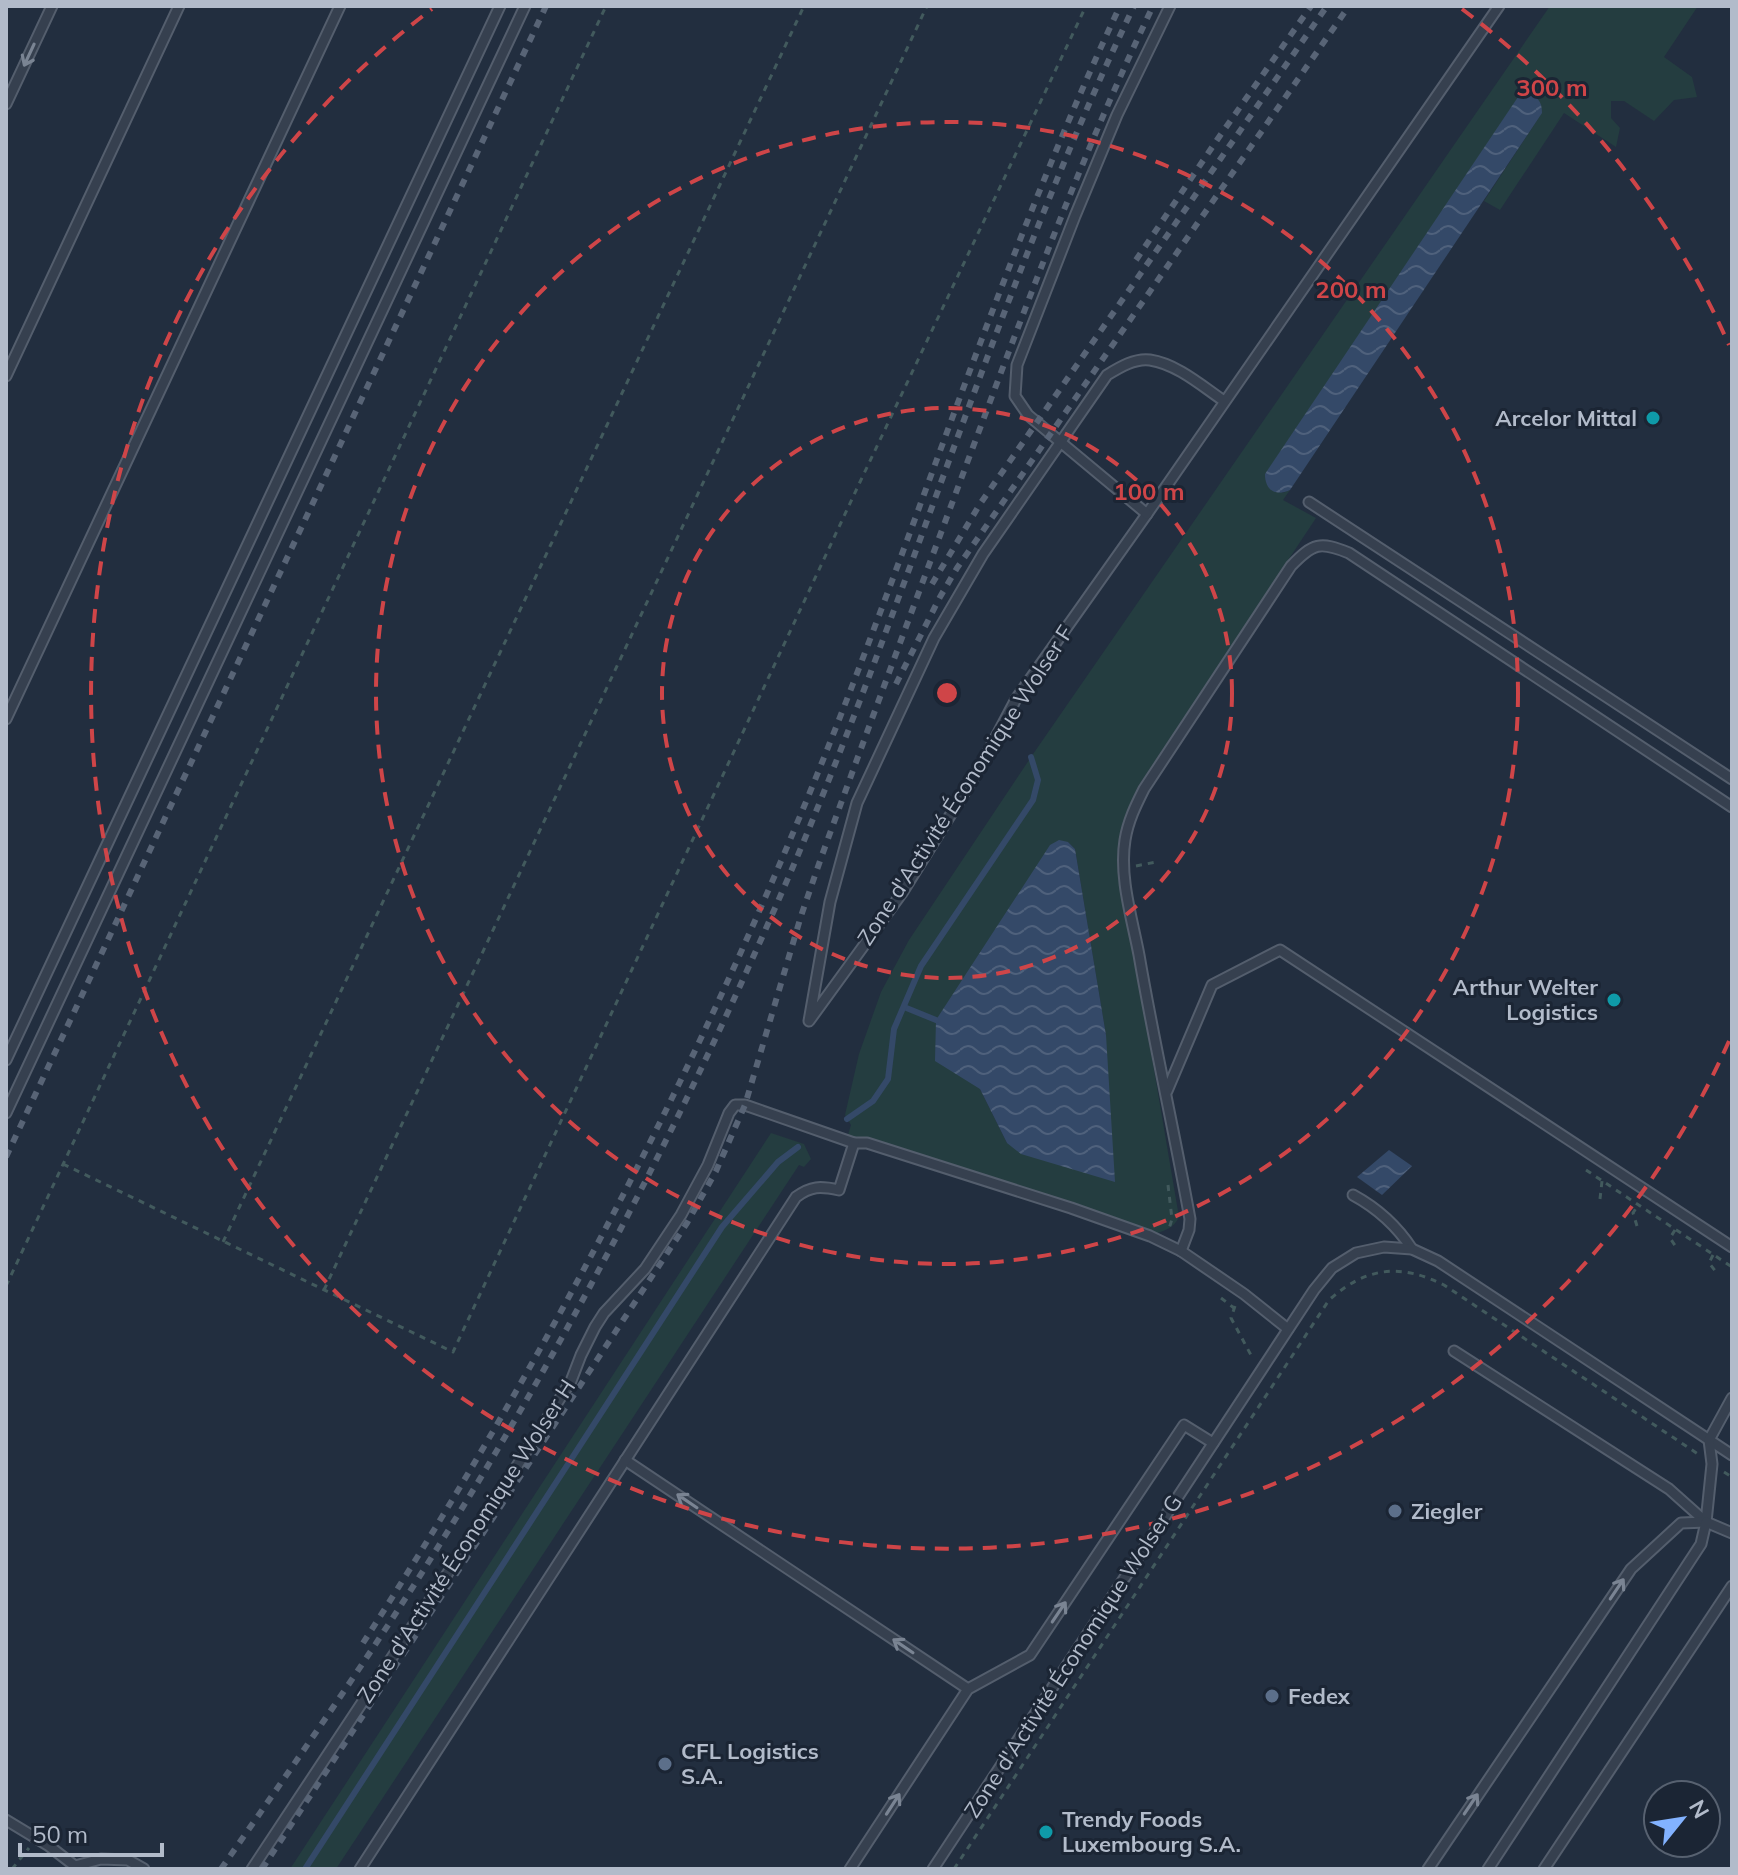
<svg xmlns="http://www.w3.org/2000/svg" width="1738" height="1875" font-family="Mulish,sans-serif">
<defs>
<pattern id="water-waves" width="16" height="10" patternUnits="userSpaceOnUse" patternTransform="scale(2)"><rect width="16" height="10" fill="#344968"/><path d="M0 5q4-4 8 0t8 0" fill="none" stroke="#4f617c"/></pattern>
</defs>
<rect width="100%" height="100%" fill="#222e3f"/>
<g fill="#243d40" fill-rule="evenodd">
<path d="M 1550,6 L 1698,6 L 1664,57 L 1692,77 L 1697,97 L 1674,100 L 1654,121 L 1624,101 L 1611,101 L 1611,118 L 1620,128 L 1616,147 L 1564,113 L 1500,210 L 1484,201 L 1542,113 L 1282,493 L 1290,490 L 1283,500 L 1316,518 L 1138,787 C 1125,816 1120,837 1120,869 L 1179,1217 C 1174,1229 1162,1231 1150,1236 L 846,1141 L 851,1125 L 845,1115 L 859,1054 L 881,992 L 909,940 L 1031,757 ZM 1068,842 L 1075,849 L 1106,1035 L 1007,1143 L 980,1089 Z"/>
<polygon points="771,1133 804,1144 811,1159 804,1167 799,1165 336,1869 290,1869"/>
</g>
<g fill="url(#water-waves)">
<path d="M 1525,94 C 1537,95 1542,101 1542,113 L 1290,490 C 1275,497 1265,490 1265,474 L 1518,97 Z"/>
<polygon points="1059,840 1068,842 1075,849 1106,1035 1115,1182 1021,1154 1007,1143 980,1089 935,1061 936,1020 1050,845"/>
<polygon points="1389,1150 1412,1166 1382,1195 1357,1177"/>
</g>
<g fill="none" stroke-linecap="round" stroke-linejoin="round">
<g stroke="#344968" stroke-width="6">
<polyline points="904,1007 936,1020"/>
<polyline points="847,1119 873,1101 888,1079 894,1029 921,966 1033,800 1038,780 1031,757"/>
<polyline points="305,1869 722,1227 778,1162 798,1147"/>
</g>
<g stroke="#545e6d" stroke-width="13">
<g id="lane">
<polyline points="6,104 52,6"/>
<polyline points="6,376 179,6"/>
<path d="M 1224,401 C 1202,386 1177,364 1150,360 C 1135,358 1120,367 1107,375 L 983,554 L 934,638 L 857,803 L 830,902 L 809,1021 L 902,893 L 979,769 L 1016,699 L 1147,514 L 1499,6"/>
<polyline points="1309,502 1732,779"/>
<polyline points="1147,514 1028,415 1015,396 1017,365 1075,216 1117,115 1170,6"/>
<polyline points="6,719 340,6"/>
<polyline points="6,1060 500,6"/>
<polyline points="1167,1091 1212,985 1280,950 1732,1247"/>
<polyline points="6,1113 525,6"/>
<path d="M 1353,1195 C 1377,1208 1397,1226 1412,1249"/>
<path d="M 1181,1251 L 1189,1230 L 1190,1219 C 1174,1130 1154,1043 1139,955 C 1132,918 1119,877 1125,840 C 1128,821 1136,805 1144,789 L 1291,566 C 1313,543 1320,541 1349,553 L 1732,807"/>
<polyline points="1454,1351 1669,1489 1706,1522"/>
<polyline points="625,1460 968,1689"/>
<polyline points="6,1820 49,1846 75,1866 101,1859 128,1860 144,1869"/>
<polyline points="252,1869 473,1535 571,1381 581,1355 595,1327 604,1313 645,1269 681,1215 708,1165 729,1113 735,1105 745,1105 854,1143 867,1143 1071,1208 1150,1236 1181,1251 1244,1294 1288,1329"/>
<path d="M 360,1869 L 796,1197 C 811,1186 820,1186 839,1190 L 854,1143"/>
<polyline points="850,1869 968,1689 1030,1655 1184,1425 1213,1443"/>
<polyline points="933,1869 1314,1290 1332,1268 1356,1253 1384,1247 1412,1249 1438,1261 1732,1455"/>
<polyline points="1428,1869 1631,1569 1681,1523 1706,1522 1712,1464 1709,1440 1732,1398"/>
<polyline points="1488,1869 1701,1544 1706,1522 1732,1533"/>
<polyline points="1544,1869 1732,1586"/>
</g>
</g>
<g stroke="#425a5d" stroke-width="3" stroke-dasharray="6 6" stroke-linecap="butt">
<polyline points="1136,866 1156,862"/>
<polyline points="63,1164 453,1352 860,482 1086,6"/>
<polyline points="1586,1170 1732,1267"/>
<polyline points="1168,1185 1172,1219 1169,1229"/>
<polyline points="1600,1199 1602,1181"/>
<polyline points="1637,1226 1633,1213 1638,1205"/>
<polyline points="1675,1230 1670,1238 1678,1250"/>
<polyline points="223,1242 804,6"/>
<polyline points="1713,1255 1709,1263 1717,1273"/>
<polyline points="6,1286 606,6"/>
<polyline points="324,1290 927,6"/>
<polyline points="1221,1298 1234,1308"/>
<polyline points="1235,1306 1231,1318 1252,1357"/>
<polyline points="1724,1472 1732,1477"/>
<polyline points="12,1869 29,1848"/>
<path d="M 954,1869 L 1329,1300 C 1366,1267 1400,1263 1444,1285 L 1698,1454"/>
</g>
<use href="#lane" stroke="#36404f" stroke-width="9"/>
<g stroke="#586476" stroke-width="6" stroke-dasharray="8 8" stroke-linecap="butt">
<polyline points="1136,260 1217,140 1311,6"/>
<polyline points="932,584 980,504 1327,6"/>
<polyline points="896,684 940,597 957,568 1349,6"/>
<polyline points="6,1157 546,6"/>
<path d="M 363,1643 C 537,1373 688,1089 810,792 C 917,531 1000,261 1120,6"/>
<path d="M 221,1869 C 297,1760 373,1652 443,1539 C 578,1323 695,1095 795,862 C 915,579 1001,283 1134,6"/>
<path d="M 262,1869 L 687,1223 L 716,1171 L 745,1105 L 801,916 L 821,858 C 870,723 920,589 970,455 C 1027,303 1083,152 1153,6"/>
</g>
</g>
<defs><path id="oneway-shaft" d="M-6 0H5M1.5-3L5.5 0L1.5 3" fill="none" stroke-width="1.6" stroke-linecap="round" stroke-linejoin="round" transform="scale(2)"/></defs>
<g stroke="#7a8493">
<use href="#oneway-shaft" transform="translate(29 55) rotate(115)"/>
<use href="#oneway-shaft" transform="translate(687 1501) rotate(-146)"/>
<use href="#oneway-shaft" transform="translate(1617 1589) rotate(-56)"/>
<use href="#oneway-shaft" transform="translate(1059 1612) rotate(-56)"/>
<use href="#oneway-shaft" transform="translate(903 1646) rotate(-146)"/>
<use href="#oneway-shaft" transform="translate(893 1804) rotate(-57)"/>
<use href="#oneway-shaft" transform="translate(1471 1804) rotate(-56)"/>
</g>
<g fill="none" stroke="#cf4548" stroke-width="4" stroke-dasharray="14 10">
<circle cx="947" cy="693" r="285"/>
<circle cx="947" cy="693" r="571"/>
<path d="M1729 1041A856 856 0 1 1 432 9M1462 9A856 856 0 0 1 1729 345"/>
</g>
<g fill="#0f9aa8" stroke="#1b2534" stroke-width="3">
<circle cx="1653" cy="418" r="8"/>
<circle cx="1614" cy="1000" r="8"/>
<circle cx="1046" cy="1832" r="8"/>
</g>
<g fill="#5c6f8a" stroke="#1b2534" stroke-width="3">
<circle cx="1395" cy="1511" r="8"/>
<circle cx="1272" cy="1696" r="8"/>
<circle cx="665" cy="1764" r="8"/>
</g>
<g text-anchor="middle" stroke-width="6" stroke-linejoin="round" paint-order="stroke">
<g font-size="22" font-weight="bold" fill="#b2bbca" stroke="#1b2534" text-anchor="start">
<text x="1637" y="426" text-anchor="end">Arcelor Mittal</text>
<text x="1598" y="995" text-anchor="end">Arthur Welter<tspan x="1598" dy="25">Logistics</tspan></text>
<text x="1411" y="1519">Ziegler</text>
<text x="1288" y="1704">Fedex</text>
<text x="681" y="1759">CFL Logistics<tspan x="681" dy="25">S.A.</tspan></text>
<text x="1062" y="1827">Trendy Foods<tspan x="1062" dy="25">Luxembourg S.A.</tspan></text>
</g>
<g font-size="22" fill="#b2bbca" stroke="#1b2534">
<text transform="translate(965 785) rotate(-57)" y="8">Zone d'Activité Économique Wolser F</text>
<text transform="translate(466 1541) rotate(-57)" y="8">Zone d'Activité Économique Wolser H</text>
<text transform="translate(1073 1656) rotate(-57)" y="8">Zone d'Activité Économique Wolser G</text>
</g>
</g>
<circle cx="947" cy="693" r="12" fill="#cf4548" stroke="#1b2534" stroke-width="4"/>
<g font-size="24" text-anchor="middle" font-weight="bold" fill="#cf4548" stroke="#1b2534" stroke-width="6" stroke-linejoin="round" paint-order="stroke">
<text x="1552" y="96">300 m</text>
<text x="1351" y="298">200 m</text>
<text x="1149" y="500">100 m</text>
</g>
<rect width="1738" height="1875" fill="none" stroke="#b2bbca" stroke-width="16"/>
<g transform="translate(1682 1819) rotate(60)"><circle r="38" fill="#1b2534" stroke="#576170" stroke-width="2"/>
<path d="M0-6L14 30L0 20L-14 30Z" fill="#82b2ff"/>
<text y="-12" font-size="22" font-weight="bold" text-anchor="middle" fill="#b2bbca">N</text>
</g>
<path d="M20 1843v12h142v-12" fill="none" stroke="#b2bbca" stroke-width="4"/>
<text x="32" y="1843" font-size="24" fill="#b2bbca" stroke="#1b2534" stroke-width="6" paint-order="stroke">50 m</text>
</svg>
